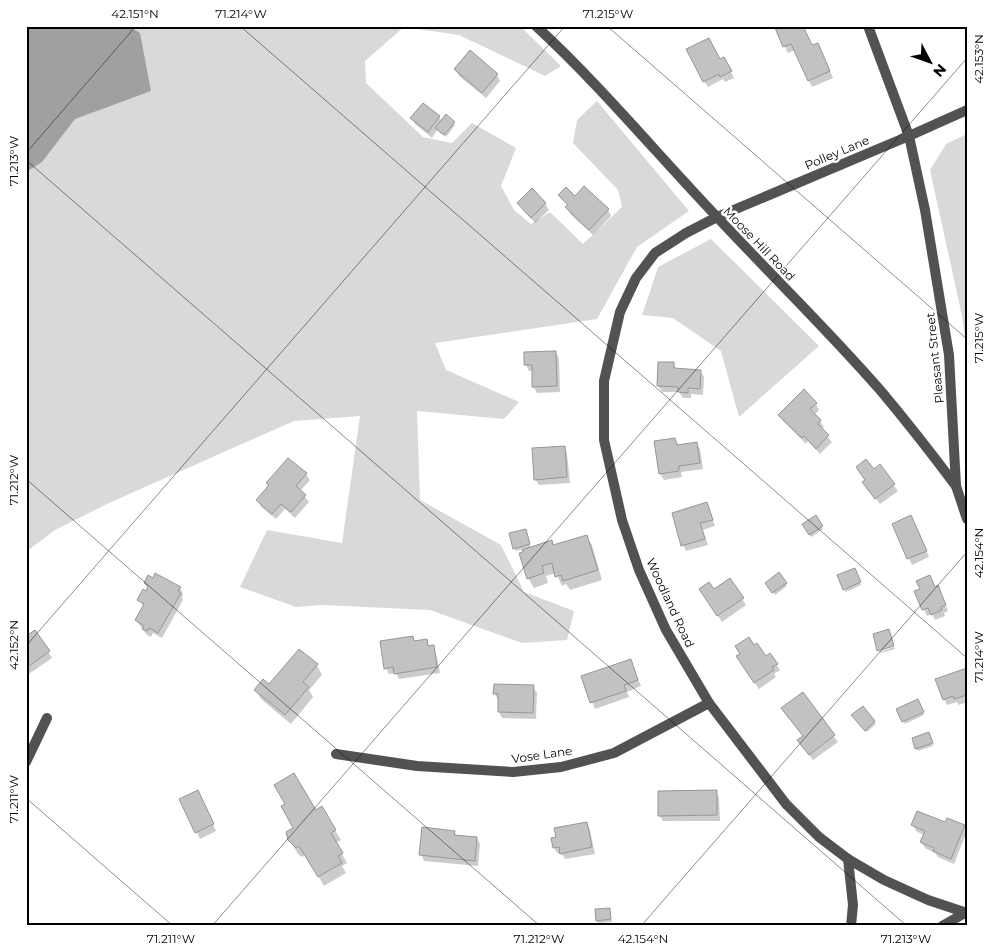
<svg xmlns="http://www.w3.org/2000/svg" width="993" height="952" font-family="Montserrat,sans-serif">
<rect width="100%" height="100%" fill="#fff"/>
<g fill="#d9d9d9">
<polygon points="26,26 520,26 561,66 545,76 459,35 404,27 365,61 366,83 423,137 452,143 472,123 516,148 501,186 514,210 531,224 550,212 583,244 622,207 618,190 573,143 577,120 597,101 689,211 637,247 597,319 435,343 446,370 519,402 504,419 417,411 420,500 501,545 524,592 574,611 567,640 522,643 430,610 322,605 296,607 240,587 267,530 342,543 360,416 294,421 109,503 55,530 26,552"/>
<polygon points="967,134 967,353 962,316 930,170 946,144"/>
<polygon points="711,239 819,346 739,417 721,351 673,318 642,315 658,267"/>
</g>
<polygon fill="#a0a0a0" points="26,26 128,26 140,33 151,91 75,119 42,162 26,172"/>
<g fill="#0003">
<polygon points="776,28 821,50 833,78 812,87 795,50 788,53"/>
<polygon points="724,59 734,78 725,82 723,79 708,87 704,81 720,61"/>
<polygon points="455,69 497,75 500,81 486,98 459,76"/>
<polygon points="423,104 439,117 442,122 454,123 455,125 446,137 437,130 432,138 415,124 412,118"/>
<polygon points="532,190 545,204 549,210 535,223 518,204"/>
<polygon points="559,195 575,198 608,210 611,216 593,235 570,214 567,208 568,206"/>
<polygon points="526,353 556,353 559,359 560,392 537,393 533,386 533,371 529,371 526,365"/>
<polygon points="673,364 677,369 700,371 704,377 703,395 691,394 691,398 683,398 679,392 662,392 658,385"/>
<polygon points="816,404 819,410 814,415 820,421 824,427 821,429 832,442 820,454 808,441 806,444 783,421 780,415"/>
<polygon points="675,439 679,446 696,443 700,449 703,469 681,472 682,477 664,480 660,473"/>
<polygon points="564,447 567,453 570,483 539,485 535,479"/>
<polygon points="288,459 306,474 310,480 300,491 309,502 295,518 285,509 276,519 261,507 258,500"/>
<polygon points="880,466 898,491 880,504 868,488 873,471"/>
<polygon points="707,504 715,526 703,530 708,545 686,551 683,545"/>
<polygon points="815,517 823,529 811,537 803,525"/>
<polygon points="914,523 929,557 912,565 893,525"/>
<polygon points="527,533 531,548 551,542 554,546 586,536 592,545 602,580 570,590 566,584 562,586 556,573 546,576 548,583 534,588 528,578 523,549 516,551 514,548"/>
<polygon points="856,572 861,585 846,592 844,589"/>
<polygon points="779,574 787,586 775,595 766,583"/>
<polygon points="730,580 746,605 722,622 704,595"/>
<polygon points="145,583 180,588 183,594 182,597 183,600 162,638 153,633 151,637 147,635 136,620 144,607 139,600 148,589"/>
<polygon points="935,588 941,593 948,611 944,613 945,616 935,620 932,614 927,616 916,592"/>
<polygon points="35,632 52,658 26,676 26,638"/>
<polygon points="412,637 415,642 426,641 430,647 433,647 436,653 440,673 399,679 396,673 389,674 386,668"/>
<polygon points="754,646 765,658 776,664 780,670 774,674 776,677 759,689 741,663"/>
<polygon points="894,647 895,649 880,653 879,652"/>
<polygon points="630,660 641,686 627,692 629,697 595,709 582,677"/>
<polygon points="317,665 322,675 309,690 313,697 291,724 261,699 256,690"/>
<polygon points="967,670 967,702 959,705 957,702 947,705 944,699"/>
<polygon points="533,687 537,693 536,719 502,718 499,712 498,700 495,694"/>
<polygon points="802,694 838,742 813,760 803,747 804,737 786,715"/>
<polygon points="919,703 924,715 905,724 897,709"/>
<polygon points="854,718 874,721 876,724 867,732"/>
<polygon points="930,736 933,746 918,751 916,749"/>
<polygon points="716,792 719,798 720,821 663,821 659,815"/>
<polygon points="201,798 216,831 200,839 180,800"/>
<polygon points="321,808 341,840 336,843 347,863 342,866 346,873 324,886 306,854 302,857 298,854 292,844"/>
<polygon points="587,823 590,830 595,854 565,859 561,853 558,854 554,848 552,839"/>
<polygon points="946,824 964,826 967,831 954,864 938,857 935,853 925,848 921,842 924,835 916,831 913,825"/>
<polygon points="454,832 457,836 477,838 480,844 478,866 424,861 421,854"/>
<polygon points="609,909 612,922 599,923 597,921"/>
</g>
<g fill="#c2c2c2" stroke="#969696">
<polygon points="778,26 803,26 812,45 818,43 830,71 808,81 791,44 783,47 775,28"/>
<polygon points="709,38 720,59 724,57 732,71 720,77 719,74 703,82 686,49"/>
<polygon points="470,50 498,74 482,93 454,69"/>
<polygon points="423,103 440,116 428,132 410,118"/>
<polygon points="446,114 455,122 444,135 435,128"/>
<polygon points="584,186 609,209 589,230 565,207 568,205 558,195 566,187 575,196"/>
<polygon points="532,188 546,203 531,218 517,203"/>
<polygon points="556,351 557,386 532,387 532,365 524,365 524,352"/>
<polygon points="658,362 674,362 674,368 701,370 700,389 688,388 688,393 678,392 678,387 657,386"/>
<polygon points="804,389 817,403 810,409 821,420 818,424 829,435 816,449 804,436 802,438 778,415"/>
<polygon points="675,438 677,445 697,442 700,463 679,466 679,471 659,474 654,441"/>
<polygon points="565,446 567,477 534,480 532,448"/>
<polygon points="288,458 307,473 296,486 306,495 291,512 281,504 272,514 256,500 269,485 266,483"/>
<polygon points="866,459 874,469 880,464 895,484 875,499 862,482 865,480 856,467"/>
<polygon points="707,502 713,520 700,523 705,539 681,546 672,513"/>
<polygon points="816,515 823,526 809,535 802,524"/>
<polygon points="911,515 927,551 907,559 892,524"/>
<polygon points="526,529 530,544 513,549 509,533"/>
<polygon points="587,535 598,570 563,581 561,575 555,577 552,563 542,566 544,573 527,579 519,553 523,552 522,550 552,540 553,545"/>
<polygon points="855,568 861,582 843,590 837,575"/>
<polygon points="779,572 787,583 772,593 765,583"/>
<polygon points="155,573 181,587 178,591 181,593 158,633 149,628 147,631 142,629 144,626 135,620 144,604 137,600 143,589 146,591 148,586 144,583 148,575 153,578"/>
<polygon points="930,575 935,587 938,585 946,605 941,607 942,610 931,615 928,608 922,610 914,591 920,589 916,581"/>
<polygon points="730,578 744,598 717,616 699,589 709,582 714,589"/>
<polygon points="889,629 894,646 877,651 873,634"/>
<polygon points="35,630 50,651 26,668 26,636"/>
<polygon points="413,636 414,641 427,639 428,646 434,645 437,667 394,674 393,667 384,669 380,641"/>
<polygon points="749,637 754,645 757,643 766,656 770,653 778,664 772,667 774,670 754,683 736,656 740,654 735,646"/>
<polygon points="299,649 318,664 303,682 309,687 285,715 254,690 263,679 269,684"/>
<polygon points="631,659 638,680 624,685 626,691 590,703 581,676"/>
<polygon points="967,668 967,695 954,699 953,696 943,700 935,679"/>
<polygon points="494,684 534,685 533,713 498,712 498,694 493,694"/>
<polygon points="803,692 835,735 809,755 797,740 803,736 781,708"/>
<polygon points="918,699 924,712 902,722 896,709"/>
<polygon points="863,706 875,721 865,731 851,715"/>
<polygon points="929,732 933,743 915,749 912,738"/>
<polygon points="294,773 316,810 322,806 336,830 331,833 343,853 338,856 342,863 318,877 299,846 296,848 288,840 286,832 293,828 281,806 285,804 274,785"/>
<polygon points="198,790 214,824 195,833 179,799"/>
<polygon points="717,790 717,815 658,816 658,791"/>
<polygon points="917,811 945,822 947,818 965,825 951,859 933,851 934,848 920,842 925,831 911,825"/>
<polygon points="587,822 592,847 560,854 559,847 553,848 551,838 556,837 554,828"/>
<polygon points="422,827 455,831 454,835 477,837 475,861 419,855"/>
<polygon points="610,908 611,919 596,921 595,909"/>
</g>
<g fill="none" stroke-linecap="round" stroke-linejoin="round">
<g stroke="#525252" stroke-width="10">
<path d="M 536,26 C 601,86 657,154 718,218 C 772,276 829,331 881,391 C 907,422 932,454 956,486"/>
<polyline points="909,136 717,217 686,233 655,253 636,278 620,312 604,381 604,440 622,520 639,570 666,630 709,703 786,804 819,837 848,859 884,880 928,900 967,913"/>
<polyline points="336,754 417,766 513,772 561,767 614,753 709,703"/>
<polyline points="26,762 47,718"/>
<polyline points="848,859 853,905 851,926"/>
<polyline points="942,926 965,913"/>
</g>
<g stroke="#525252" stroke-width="10">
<polyline points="868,26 909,136 925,210 949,355 956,486 967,519"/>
<polyline points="909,136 967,110"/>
</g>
</g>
<path fill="none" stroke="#000" stroke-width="1" stroke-opacity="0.45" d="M 240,26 L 967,658M 607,26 L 967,339M 26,153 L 136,26M 26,160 L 907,926M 26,479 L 540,926M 26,646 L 565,26M 26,798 L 173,926M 212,926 L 967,58M 641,926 L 967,552"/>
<g text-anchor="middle" stroke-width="5" stroke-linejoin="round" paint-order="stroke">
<g font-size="12" fill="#000" stroke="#fff">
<text transform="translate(837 153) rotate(-23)" y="4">Polley Lane</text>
<text transform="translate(759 244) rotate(46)" y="4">Moose Hill Road</text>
<text transform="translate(935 358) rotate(-96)" y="4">Pleasant Street</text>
<text transform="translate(670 603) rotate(65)" y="4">Woodland Road</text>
<text transform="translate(542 755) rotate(-8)" y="4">Vose Lane</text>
</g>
</g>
<rect width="993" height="952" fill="none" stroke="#ffffff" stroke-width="55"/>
<g transform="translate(930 62) rotate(131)" stroke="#ffffff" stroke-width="4" paint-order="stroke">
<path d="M0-4L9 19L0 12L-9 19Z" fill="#000000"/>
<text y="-8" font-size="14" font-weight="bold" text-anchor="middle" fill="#000000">N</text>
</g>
<rect x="28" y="28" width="938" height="896" fill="none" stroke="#000" stroke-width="2"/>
<g font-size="12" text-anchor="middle" fill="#000">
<text x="135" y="18">42.151°N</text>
<text x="241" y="18">71.214°W</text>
<text x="608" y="18">71.215°W</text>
<text transform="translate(979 59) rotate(-90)" y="4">42.153°N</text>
<text transform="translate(14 161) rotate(-90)" y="4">71.213°W</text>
<text transform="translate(979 338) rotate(-90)" y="4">71.215°W</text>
<text transform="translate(14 480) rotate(-90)" y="4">71.212°W</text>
<text transform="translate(979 553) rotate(-90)" y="4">42.154°N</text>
<text transform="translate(14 645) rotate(-90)" y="4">42.152°N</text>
<text transform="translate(979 657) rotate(-90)" y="4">71.214°W</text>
<text transform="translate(14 799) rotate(-90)" y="4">71.211°W</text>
<text x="171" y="943">71.211°W</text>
<text x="539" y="943">71.212°W</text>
<text x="643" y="943">42.154°N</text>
<text x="906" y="943">71.213°W</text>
</g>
</svg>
